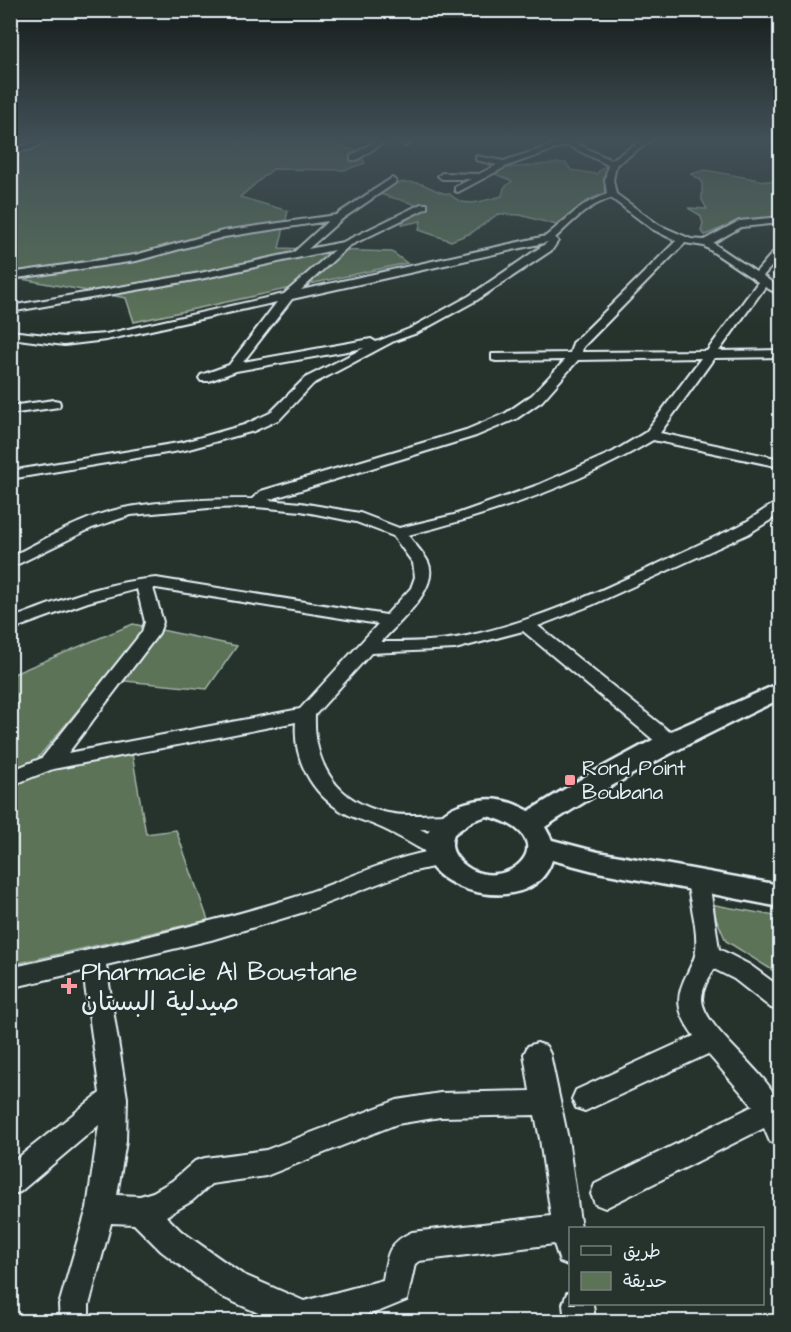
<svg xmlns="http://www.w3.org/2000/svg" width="791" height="1332" font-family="'Architects Daughter','Playpen Sans Arabic',sans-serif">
<rect width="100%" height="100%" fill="#26332d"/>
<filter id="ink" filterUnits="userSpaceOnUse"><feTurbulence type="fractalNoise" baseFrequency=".0167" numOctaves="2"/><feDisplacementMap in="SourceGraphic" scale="12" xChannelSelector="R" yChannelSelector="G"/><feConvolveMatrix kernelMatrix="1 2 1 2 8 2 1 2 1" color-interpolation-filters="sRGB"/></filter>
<g filter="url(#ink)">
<g fill="#5c7358" stroke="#a2b2a8" stroke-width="1.5">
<polygon points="10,139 318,139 358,151 365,163 345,170 273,169 240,197 288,211 279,248 392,252 407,263 134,322 126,298 11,277"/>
<path d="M 556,163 L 566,163 L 571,170 L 596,174 L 606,165 L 605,193 L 589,200 L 556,225 L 520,215 L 498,214 L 471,233 L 451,241 L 419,230 L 421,221 L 402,225 L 403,221 L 424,209 C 408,199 388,199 370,190 C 383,184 405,181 418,183 C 432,186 435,193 450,194 C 464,210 484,200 502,196 L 504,188 L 512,181 L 495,174 L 499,169 Z"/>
<polygon points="705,170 765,181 780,181 780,218 727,226 705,235 701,231 703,223 700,215 688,208 707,209 702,200 702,181 691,174"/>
<polygon points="133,624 237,646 207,689 104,679 31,766 132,754 146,834 176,830 208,920 11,965 11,675"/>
<polygon points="710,904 780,917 780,975 726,941"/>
</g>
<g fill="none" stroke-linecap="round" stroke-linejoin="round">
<g stroke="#e8f1f8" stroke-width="4">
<g id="minor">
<polygon points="40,139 49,139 32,149 10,153 10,148 27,145"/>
<polygon points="240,139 248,139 242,143 238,141"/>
<polygon points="300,139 318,139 319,140 315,142"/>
<polygon points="379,139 388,139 357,160 351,160 351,156"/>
<polygon points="395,139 404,139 411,144 404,146"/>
<path d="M 558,139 L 567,139 L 611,160 L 644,139 L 653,139 L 616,165 L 613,180 L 616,194 L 659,225 L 691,239 L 704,240 L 739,221 L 780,217 L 780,223 L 741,227 L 713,243 L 756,272 L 776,249 L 780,248 L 780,257 L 763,276 L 780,288 L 780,295 L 765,287 L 719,351 L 780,350 L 780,357 L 714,358 L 660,433 L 780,459 L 780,467 L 653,440 C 578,485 493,514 408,535 C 414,544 423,552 428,562 C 441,588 396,625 381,642 C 409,642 438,642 467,636 C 561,616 649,566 737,527 C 748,522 771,503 780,502 L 780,514 L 748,534 L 592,605 L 538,626 L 676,737 L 679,742 L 676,747 L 669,749 L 662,747 L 523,631 L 455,649 L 371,653 L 315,715 C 313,764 337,803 388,813 C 406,817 429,814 448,814 L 455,817 L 459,822 L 455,827 L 448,830 L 420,829 L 447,843 L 453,857 L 450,863 L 406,873 L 304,912 L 211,940 L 106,965 L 127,1098 L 126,1141 L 117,1195 L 140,1196 L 153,1192 L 172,1181 L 195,1161 L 205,1158 L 266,1150 L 397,1100 L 440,1093 L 530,1091 L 524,1054 L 528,1046 L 537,1043 L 546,1046 L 550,1054 L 568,1139 L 581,1228 L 570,1228 L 570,1266 L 560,1262 L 554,1244 L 419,1261 L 415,1264 L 407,1300 L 380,1311 L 341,1322 L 279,1322 L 220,1296 L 161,1251 L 134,1224 L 111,1223 L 89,1305 L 89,1313 L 92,1322 L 60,1322 L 59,1305 L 87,1208 L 99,1125 L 20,1192 L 10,1195 L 10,1164 L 100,1093 L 83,971 L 10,988 L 10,968 C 104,946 197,927 289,899 C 335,885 378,862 426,852 C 410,843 394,833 377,826 C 366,821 353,818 343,812 C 311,793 293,759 296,722 L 53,769 L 10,786 L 10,771 L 42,758 L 142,632 L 145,622 L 137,589 L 88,602 L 10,630 L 10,619 C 59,601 104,582 156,578 L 386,615 L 411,588 L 415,577 L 413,563 L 393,536 L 356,522 L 301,511 L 256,507 L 209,508 L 131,515 L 92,528 L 10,568 L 10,557 C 48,538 87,514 129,507 C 169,500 211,499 252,499 L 261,491 L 466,430 L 506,413 L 532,395 L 565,360 L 496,361 L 492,360 L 492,354 L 570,353 L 573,343 L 676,241 L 652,229 L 611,198 C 588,205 572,222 555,238 L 558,241 L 552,250 L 477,300 L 417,333 L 394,341 L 313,384 L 280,419 L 254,431 L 185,450 L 10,479 L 10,471 L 184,442 L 244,425 L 270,413 L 305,378 L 364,348 L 236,371 L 209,381 L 201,381 L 199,378 L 201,375 L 229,365 L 277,302 L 106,340 L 64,345 L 10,338 L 10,331 L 64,337 L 106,334 L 284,294 L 334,250 L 200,279 L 10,312 L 10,306 L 200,273 L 293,253 L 328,221 L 224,237 L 136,261 L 10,279 L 10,273 L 135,255 L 223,231 L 336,215 L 392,178 L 396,181 L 395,183 L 342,219 L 308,249 L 343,242 L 421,204 L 427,204 L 427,208 L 349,246 L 301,290 L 546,236 L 583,205 L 607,194 L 605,180 L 608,165 L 567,145 L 507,166 L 458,192 L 455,191 L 455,187 L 471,179 L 442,179 L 438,176 L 442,173 L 479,174 L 497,165 L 476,160 L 476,156 L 504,161 L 561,142 ZM 548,242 L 469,296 L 409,329 L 376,342 L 371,339 L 243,362 L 292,299 ZM 685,243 L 704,246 L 758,282 L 707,351 L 582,352 L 583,347 ZM 701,358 L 646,432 L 613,452 L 538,485 L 454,515 L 399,528 L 360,513 L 301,503 L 268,500 L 476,436 L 516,419 L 542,401 L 578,360 ZM 153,588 L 156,588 L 378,624 L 300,709 L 68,753 L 159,633 L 163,622 ZM 535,1115 L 540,1139 L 551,1216 L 412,1232 C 387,1243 387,1256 383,1280 L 379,1281 L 304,1301 L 242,1274 L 181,1231 L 166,1216 L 192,1201 L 211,1184 L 266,1176 L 397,1124 L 440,1117 Z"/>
<polygon points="769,139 780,139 780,142 770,141"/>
<polygon points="54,400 59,401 60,404 59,407 10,414 10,406"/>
<path d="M 698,872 L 706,875 L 709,881 L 719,949 L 750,965 L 780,987 L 780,1011 L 771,1008 L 734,979 L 714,969 C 709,978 702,988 702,999 C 703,1029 767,1070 779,1104 C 784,1115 780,1133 780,1146 L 770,1142 L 764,1128 L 605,1208 L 595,1204 L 591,1194 L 595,1184 L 753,1106 L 708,1054 L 585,1111 L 576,1108 L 572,1099 L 576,1090 L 694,1036 C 677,1012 674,998 688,972 C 691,965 695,959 696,950 C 698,928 690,903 687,881 L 690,875 Z"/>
<polygon points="570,1292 570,1304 593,1304 595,1322 565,1322 563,1304 567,1293"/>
</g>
</g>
<g stroke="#e8f1f8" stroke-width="5">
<path id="major" d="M 780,683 L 780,699 C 699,738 621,777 545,827 L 552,840 L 598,852 L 780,885 L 780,907 L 598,872 L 552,860 C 531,927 399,884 428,832 C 436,819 445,810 459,805 C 485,796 505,797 529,811 L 586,776 L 660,736 ZM 487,816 C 574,838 499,903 459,860 C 452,852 450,845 454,834 L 472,821 Z"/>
</g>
<use href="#minor" fill="#26332d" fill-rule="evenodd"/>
<use href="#major" fill="#26332d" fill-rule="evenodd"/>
</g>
</g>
<linearGradient id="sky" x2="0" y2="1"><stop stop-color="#151c19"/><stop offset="0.43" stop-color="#415057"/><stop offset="1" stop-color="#415057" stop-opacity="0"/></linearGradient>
<rect width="791" height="325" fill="url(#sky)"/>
<g fill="#ff9aa2" stroke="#26332d" stroke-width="2">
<rect x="564" y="774" width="12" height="12" rx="3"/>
<path d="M66 977h6v6h6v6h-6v6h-6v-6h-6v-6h6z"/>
</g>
<g text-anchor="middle" stroke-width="4.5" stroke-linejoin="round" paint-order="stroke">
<g font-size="21" fill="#e8f1f8" stroke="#26332d" text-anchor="start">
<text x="582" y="775">Rond Point<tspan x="582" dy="24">Boubana</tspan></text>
</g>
<g font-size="26" fill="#e8f1f8" stroke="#26332d" text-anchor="start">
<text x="81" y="980">Pharmacie Al Boustane<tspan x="81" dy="30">صيدلية البستان</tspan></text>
</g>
</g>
<rect width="791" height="1332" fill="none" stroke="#26332d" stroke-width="36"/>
<rect x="18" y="18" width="755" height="1296" fill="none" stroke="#e8f1f8" stroke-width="2" filter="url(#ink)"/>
<rect x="569" y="1227" width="195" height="78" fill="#26332d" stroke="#747f7e" stroke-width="1.5"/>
<rect x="581" y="1246" width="30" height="9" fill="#26332d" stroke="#747f7e" stroke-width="1.5"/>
<text x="623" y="1257" font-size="18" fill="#e8f1f8">طريق</text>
<rect x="581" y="1272" width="30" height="18" fill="#5c7358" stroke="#747f7e" stroke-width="1.5"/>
<text x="623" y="1287" font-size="18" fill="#e8f1f8">حديقة</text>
</svg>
